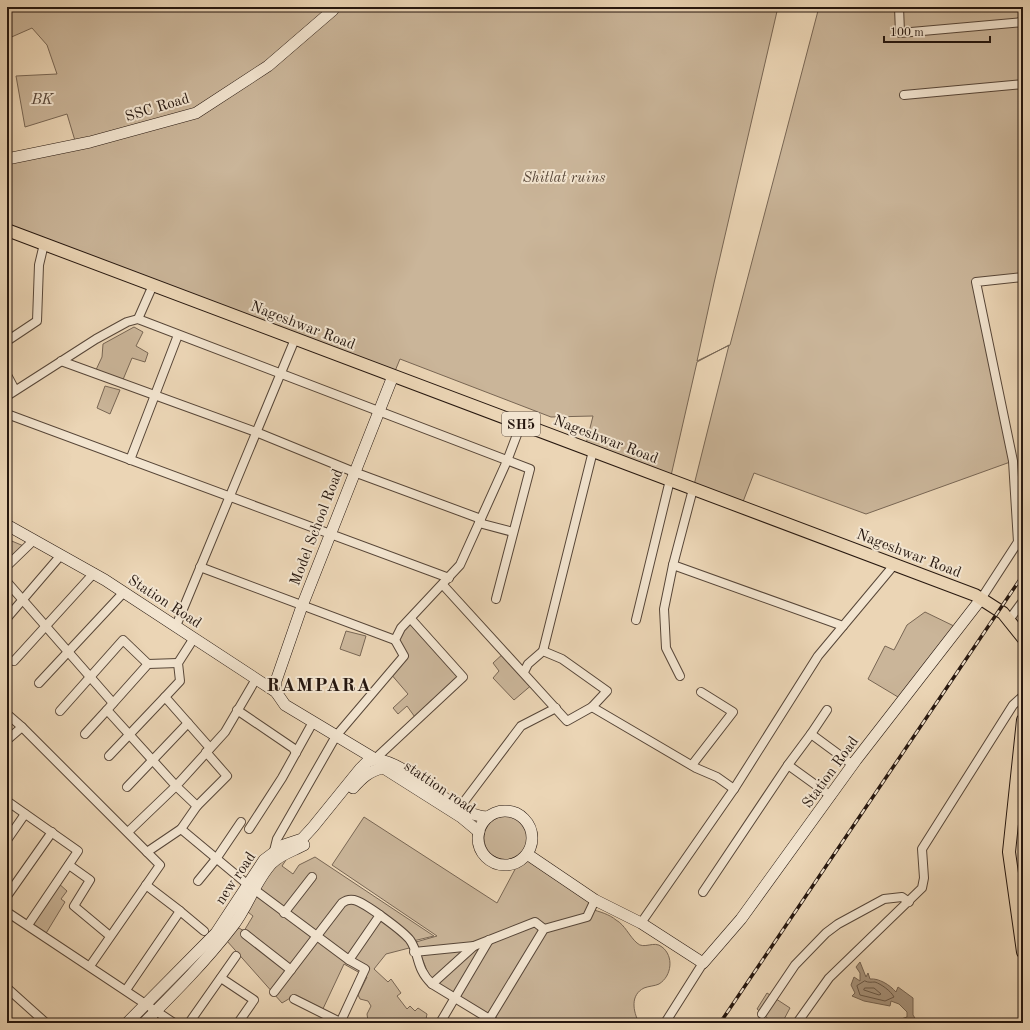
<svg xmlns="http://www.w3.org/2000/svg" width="1030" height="1030" font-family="'Old Standard TT',serif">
<rect width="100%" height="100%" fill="#ebd5b5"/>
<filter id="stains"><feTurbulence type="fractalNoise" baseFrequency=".005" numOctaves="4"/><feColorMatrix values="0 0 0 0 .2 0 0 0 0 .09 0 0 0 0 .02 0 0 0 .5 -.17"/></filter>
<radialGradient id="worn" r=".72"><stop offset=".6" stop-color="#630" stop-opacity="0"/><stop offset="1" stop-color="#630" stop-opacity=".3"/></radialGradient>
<g fill="#cab599" stroke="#786654">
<polygon points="7,7 778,7 714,283 697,361 730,345 819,7 1023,7 1023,279 976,282 1013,461 866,514 754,473 741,507 693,489 729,345 697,362 670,480 585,448 593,416 551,417 400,359 393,376 7,230 7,159 76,144 67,114 25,127 16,76 57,74 47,45 32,28 7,39"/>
<polygon points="134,327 143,332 136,346 148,353 145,362 132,358 122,382 95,372 102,357 103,344"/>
<polygon points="105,386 120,390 110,414 97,408"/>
<polygon points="7,539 26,547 7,566"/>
<polygon points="925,612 958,628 903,700 868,679 885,646 894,650 907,625"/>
<polygon points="411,619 463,677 417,720 407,706 398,714 393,708 408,694 390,673 404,656 395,640"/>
<polygon points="346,631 366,636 360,656 340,649"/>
<polygon points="505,652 534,683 514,700 493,678 499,671 493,663"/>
<circle cx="506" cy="838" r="22"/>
<path d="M 364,817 L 497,903 L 520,860 L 527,854 L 595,900 L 591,909 C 600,912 609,914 616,920 C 625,925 629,936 637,943 C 644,950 654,940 662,947 C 674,956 672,976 659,984 C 655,986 649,986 644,988 C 630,995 633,1011 639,1023 L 496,1023 L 432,984 L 416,942 L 437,936 L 332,865 Z"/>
<polygon points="284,854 286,860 282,866 293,874 299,865 315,857 434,936 413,941 413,947 386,954 374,969 388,982 391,979 401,993 397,996 407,1009 410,1006 415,1011 418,1008 427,1014 426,1019 431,1023 364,1023 368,1021 367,1014 371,1006 368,1001 360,999 358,995 367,977 344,964 321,1013 292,997 282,1003 227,941 233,931 239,928 244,931 253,916 244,909"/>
<polygon points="57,882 67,891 61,899 65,902 45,935 28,925"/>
<polygon points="767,993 790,1008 782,1023 773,1023 757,1009"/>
</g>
<path fill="#a8947d" stroke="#746251" d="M 860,962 L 866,977 L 868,973 L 870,979 C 879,978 890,985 896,992 L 898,987 L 913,998 L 913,1015 L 918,1023 L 899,1023 L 901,1019 L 907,1017 L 907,1012 L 899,1004 L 891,1001 L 890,1006 L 864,1001 L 852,996 L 855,993 L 851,985 L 854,977 L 860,981 L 860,973 L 856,967 Z"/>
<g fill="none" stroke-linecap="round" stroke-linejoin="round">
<g stroke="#675646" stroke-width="1">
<path d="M 865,981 C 869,983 871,982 875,982 C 881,984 891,991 894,997 L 885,1001 L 860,995 L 857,986 Z"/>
<polygon points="865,988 874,988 881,994 879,995 864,990"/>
</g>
<g stroke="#574638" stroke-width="10">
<g id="street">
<polyline points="899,7 900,33 1023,22"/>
<polyline points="904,95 1023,84"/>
<polyline points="138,319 153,285"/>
<polyline points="7,341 37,321 39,265 44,244"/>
<polyline points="61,361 256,432 354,472 481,519"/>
<polyline points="7,375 15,390"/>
<polyline points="7,396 96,339 127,322 138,319 530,469 496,599"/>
<polyline points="7,414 449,578"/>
<polyline points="130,460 178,335"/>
<polyline points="693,489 673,565 843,626"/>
<polyline points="479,523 513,532"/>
<polyline points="673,565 664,609 666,648 680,676"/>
<polyline points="7,566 34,540"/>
<polyline points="200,567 395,640"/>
<polyline points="7,582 113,703"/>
<polyline points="443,585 567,721 592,707 607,691 562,659 543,651 528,664 524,672"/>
<polyline points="981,599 1018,542 1013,461 976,282 1023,277"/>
<polyline points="7,618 61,555"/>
<polyline points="636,620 670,480"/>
<polyline points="1009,620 1023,601"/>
<polyline points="176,626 295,339"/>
<polyline points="194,638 178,663 180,681 165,697 210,748"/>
<polyline points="543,651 593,451"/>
<polyline points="14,661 94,573"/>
<polyline points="256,679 225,732 176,786 197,806 181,829 247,884 349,960 380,915"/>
<polyline points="39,683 124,592"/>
<polyline points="592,707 696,768 717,777 734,789 641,923"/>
<polyline points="237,710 293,748 296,753"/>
<polyline points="60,711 123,640 148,664"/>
<polyline points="7,714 22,727 160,865 90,966"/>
<polyline points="85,734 107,710"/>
<polyline points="811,734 827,710"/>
<polyline points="7,740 22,727"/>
<polyline points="109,756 165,697"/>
<polyline points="375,759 463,677 411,619"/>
<polyline points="692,765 733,712 701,692"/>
<polyline points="127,787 188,723"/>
<polyline points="734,789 818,656 894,565"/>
<polyline points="831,796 788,765 811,734 853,765"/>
<polyline points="7,801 78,851 28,925"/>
<polyline points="197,806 227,776 206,752"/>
<polyline points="460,807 521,726 556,708"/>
<polyline points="249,829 282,778 313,722"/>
<polyline points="128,832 176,786 107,710 148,664 178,663"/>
<polyline points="7,840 25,814"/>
<polyline points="147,852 181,829"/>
<polyline points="276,854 274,851 277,839 336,736 404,656 395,640 401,628 460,565 507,461 521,424"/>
<polyline points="69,865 90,880 74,906 110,936"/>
<polyline points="198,881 216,859 241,822"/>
<polyline points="703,892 788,765"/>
<polyline points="7,896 52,832"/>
<polyline points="180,911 204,931"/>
<polyline points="7,912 174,1023"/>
<polyline points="284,913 312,877"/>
<polyline points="245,934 291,970"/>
<polyline points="414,952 474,946"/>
<polyline points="221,978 254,1000 238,1023"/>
<polyline points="7,988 46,1023"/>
<polyline points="126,990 180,911 146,885"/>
<path d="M 274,992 L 342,903 C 346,900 349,899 354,900 C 364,902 403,931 410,940 C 420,954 415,968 432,984"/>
<polyline points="294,999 340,1022"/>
<polyline points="762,1014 795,965 826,933 838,924 884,899 902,897 909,902"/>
<polyline points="189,1023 236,956"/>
<polyline points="340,1023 365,969 349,960"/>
<polyline points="440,1023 489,940"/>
<polyline points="487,1023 544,929 587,917 595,900"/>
<polyline points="496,1023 432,984 474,946 535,922 544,929"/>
<polyline points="665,1023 703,963"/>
<polyline points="797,1023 829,978 922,888 924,878 922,849 1013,705 1023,696"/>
</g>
</g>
<g stroke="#26170f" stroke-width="12">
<g id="secondary">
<polyline points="7,159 90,142 196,113 268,66 333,10 331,7"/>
<path d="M 7,525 L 105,580 L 276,692 L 285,705 L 375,759 C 414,764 452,816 488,817"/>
<polyline points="276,692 276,681 302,606 393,376"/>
<polyline points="382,767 461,817 479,832"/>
<path d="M 353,788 C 362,778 369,771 383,768"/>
<circle cx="505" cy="838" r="27"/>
<polyline points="527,854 595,900 641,923 703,963 741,919 856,760 981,599"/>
<polyline points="127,1023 216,933 264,860 284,845 302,839 313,827 360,769 367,762 375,759"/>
<path d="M 144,1023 C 175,992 205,962 232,927 C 248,907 255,881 272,863 C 281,854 293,851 304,845"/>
</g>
</g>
<g stroke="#26170f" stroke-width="14">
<g id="primary">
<polyline points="7,230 975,595 1003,613 1023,638"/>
<polyline points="1023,720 1009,852 1023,952"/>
</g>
</g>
<use href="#street" stroke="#f2e4cf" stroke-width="8"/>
<use href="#secondary" stroke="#f2e4cf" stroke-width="11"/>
<use href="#primary" stroke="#ebd5b5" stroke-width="12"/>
<g stroke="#26170f" stroke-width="3.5">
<polyline id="rail" points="720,1023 1023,575"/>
</g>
<use href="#rail" stroke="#f2e4cf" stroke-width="2" stroke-dasharray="6" stroke-linecap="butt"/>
</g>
<g text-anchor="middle" stroke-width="4" stroke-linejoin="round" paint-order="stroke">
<rect fill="#f2e4cf" stroke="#635449" stroke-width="1" x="502" y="412" width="38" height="24" rx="3"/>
<g font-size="14" font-weight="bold" fill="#26170f">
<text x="521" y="429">SH5</text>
</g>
<g font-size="15" font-style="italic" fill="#574638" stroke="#f2e4cf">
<text x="42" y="104">BK</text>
<text x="564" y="182">Shitlat ruins</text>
</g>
<g font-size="15" fill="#26170f" stroke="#f2e4cf">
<text transform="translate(157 107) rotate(-17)" y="5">SSC Road</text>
<text transform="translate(303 325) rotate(21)" y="5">Nageshwar Road</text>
<text transform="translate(606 439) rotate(21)" y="5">Nageshwar Road</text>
<text transform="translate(316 527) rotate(-69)" y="5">Model School Road</text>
<text transform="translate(909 553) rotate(21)" y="5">Nageshwar Road</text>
<text transform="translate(165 601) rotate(33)" y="5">Station Road</text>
<text transform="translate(830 772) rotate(-54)" y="5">Station Road</text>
<text transform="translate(440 787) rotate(34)" y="5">stattion road</text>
<text transform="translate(235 878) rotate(-56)" y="5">new road</text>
</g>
<g font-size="19" font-weight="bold" letter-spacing="1" fill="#26170f" stroke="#f2e4cf">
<text x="319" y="691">RAMPARA</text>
</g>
</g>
<rect width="1030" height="1030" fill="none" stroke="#ebd5b5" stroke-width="24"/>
<rect x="8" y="8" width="1014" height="1014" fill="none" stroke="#26170f" stroke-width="2"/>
<rect x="12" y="12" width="1006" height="1006" fill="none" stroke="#26170f"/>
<path d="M884 36v6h106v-6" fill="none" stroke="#26170f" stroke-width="2"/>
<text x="890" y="36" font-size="12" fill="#26170f" stroke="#f2e4cf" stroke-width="3" paint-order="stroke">100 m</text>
<rect width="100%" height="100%" filter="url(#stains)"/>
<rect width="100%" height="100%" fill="url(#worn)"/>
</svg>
